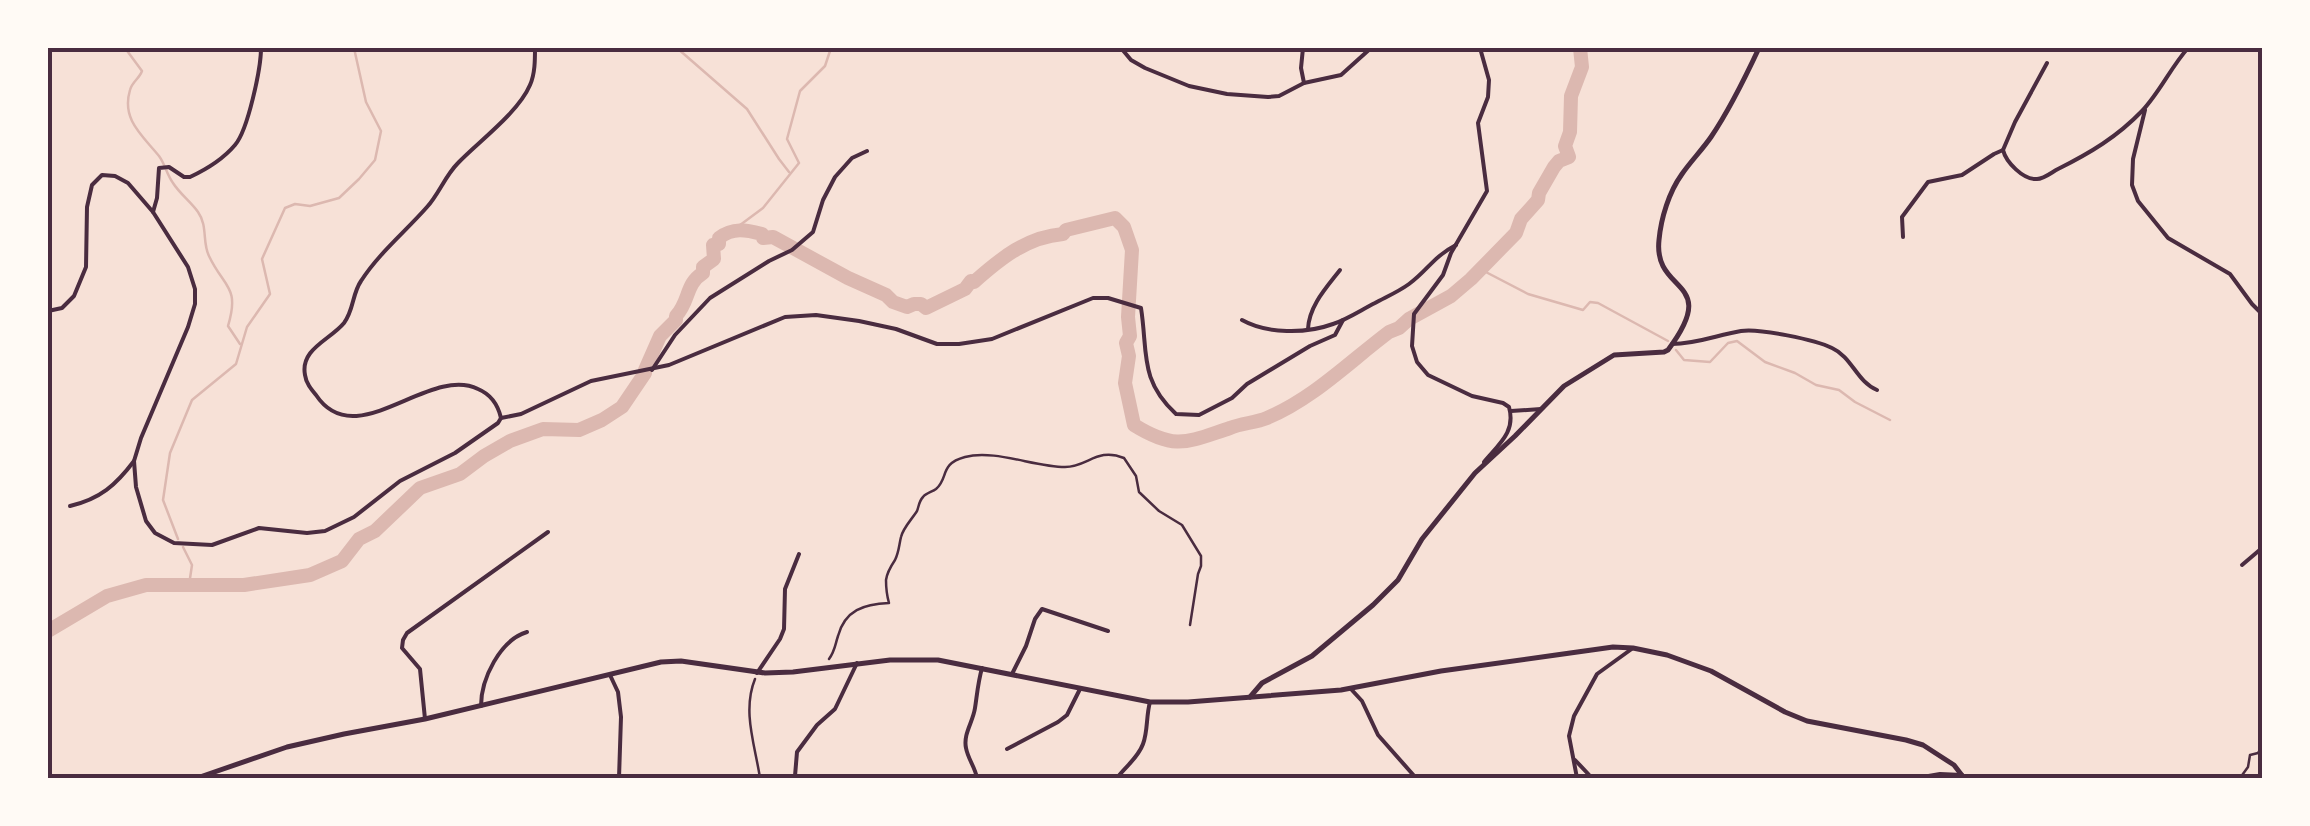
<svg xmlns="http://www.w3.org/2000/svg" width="2310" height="826" font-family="Arial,sans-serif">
<rect width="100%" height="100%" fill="#f7e1d7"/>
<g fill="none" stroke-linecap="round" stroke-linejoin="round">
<g stroke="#dcb8b0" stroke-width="2.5">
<path d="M 125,48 L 142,71 C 139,79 132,82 130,90 C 121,120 143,136 159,156 C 165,164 167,175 173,183 C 180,194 191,202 198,212 C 208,226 202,242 209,256 C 224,288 240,286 228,326 L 240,344"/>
<polyline points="677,48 747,109 779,159 789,172"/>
<polyline points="732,231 763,208 799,163 787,139 800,91 825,66 831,48"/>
<polyline points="1480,269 1528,294 1583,310 1590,302 1598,303 1668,341"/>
<polyline points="1676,350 1684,360 1710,362 1728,343 1737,341 1765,362 1795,373 1816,385 1839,390 1855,402 1890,420"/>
<polyline points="178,539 163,500 170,453 192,400 236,364 247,327 270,294 262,259 285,208 295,204 310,206 339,198 359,179 375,160 381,131 366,102 354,48"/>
<polyline points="183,547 192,565 189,585"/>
</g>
<g stroke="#dcb8b0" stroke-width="14">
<path d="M 645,370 L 660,336 L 676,320 L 676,316 C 690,301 685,284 703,273 L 703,267 L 714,259 L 713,245 L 719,244 L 719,238 C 733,227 746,230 762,234 L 763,238 L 773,237 L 848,278 L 886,295 L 893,302 L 907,307 L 914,304 L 921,304 L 926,308 L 965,289 L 971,281 L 974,282 C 1001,258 1027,237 1063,234 L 1066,230 L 1115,218 L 1124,227 L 1132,250 L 1128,317 L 1130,336 L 1126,343 L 1129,356 L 1125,383 L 1134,425 C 1176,451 1187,442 1230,428 C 1242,423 1255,423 1267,418 C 1314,398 1349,362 1389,332 L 1399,328 L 1409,319 L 1451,296 L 1471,279 L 1516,233 L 1521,219 L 1538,200 L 1539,193 L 1554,167 L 1559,161 L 1569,157 L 1565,146 L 1570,132 L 1571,96 L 1582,67 L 1580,48"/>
<polyline points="48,631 107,596 146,585 244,585 310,575 342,561 359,539 375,531 420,488 460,474 484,456 510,441 543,429 579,430 602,420 622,407 645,373"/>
</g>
<g stroke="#4a2c40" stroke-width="2.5">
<path d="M 829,659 C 835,651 835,645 838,636 C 845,610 864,604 889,603 C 887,596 886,587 886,580 C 887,572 891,566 895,560 C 899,552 899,545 901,537 C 903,528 912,519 917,511 C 919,506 919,501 923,497 C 926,493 932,492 936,489 C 949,478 939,464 965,457 C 994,449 1035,467 1065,467 C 1088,467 1097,447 1124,458 L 1136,476 L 1139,492 L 1159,511 L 1182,525 L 1201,556 L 1201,566 L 1198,574 L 1190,625"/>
<path d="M 755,679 C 742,711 755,745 760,778"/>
<polyline points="2240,778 2248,767 2250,755 2258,753 2262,747"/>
<polyline points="2260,778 2262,777"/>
</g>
<g stroke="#4a2c40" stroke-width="4">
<polyline points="1121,48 1131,60 1145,68 1189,86 1227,94 1268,97 1279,96 1304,83 1341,75 1371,48"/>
<polyline points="1303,48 1301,68 1304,83"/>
<path d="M 1480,48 L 1489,80 L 1488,97 L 1478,123 L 1487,191 L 1451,253 L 1443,275 L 1414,314 L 1412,346 L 1417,362 L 1428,375 L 1472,396 L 1503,403 L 1509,407 C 1516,432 1499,444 1484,462"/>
<path d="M 2047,63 L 2015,122 L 2003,150 C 2006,162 2023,180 2037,179 C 2044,179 2052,172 2058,169 C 2090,153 2117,137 2142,111 C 2160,92 2171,67 2188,48"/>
<polyline points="2145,110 2133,159 2132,185 2138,201 2168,238 2230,274 2252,304 2262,314"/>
<path d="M 153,212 L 157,198 L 159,168 L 169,167 L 184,177 L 190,177 C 205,170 224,158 235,145 C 248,130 261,68 261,48"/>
<polyline points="1903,237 1902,217 1928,182 1962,175 1994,154 2003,150"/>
<path d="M 48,311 L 62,308 L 74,296 L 86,267 L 87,207 L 92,185 L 102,175 L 115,176 L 128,183 L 153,212 L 188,267 L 195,289 L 195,304 L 188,327 L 141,438 L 134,461 L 136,487 L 146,521 L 155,533 L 174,543 L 212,545 L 259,528 L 307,533 L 325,531 L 354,517 L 400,481 L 455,453 L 498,423 L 501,418 L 521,414 L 591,381 L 669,365 L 785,317 L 816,315 L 859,321 L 896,329 L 937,344 L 959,344 L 992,339 L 1093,298 L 1108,298 L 1141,308 C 1148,352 1139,380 1176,414 L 1199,415 L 1232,398 L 1247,384 L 1310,346 L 1335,335 L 1343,320"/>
<path d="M 1242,320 C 1267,334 1306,334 1333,324 C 1348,319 1361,310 1375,303 C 1386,297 1398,292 1409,284 C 1428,270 1433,257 1456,245"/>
<path d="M 1308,329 C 1309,306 1326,288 1340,270"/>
<path d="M 1672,344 C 1697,344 1717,335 1741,331 C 1759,328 1816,340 1832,348 C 1852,357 1857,382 1877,390"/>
<polyline points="652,370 675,335 710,298 769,261 792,250 813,232 823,200 835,177 852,158 867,151"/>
<polyline points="1511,411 1541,409"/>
<path d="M 501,418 C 498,405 490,394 478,389 C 428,365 356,455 316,395 C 311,389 306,383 305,375 C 300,349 330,340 344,323 C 354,310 352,294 361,281 C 379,253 405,232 427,207 C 439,194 445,176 458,163 C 478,142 518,113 530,85 C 535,74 535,60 535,48"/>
<path d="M 70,506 C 100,499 116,485 134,461"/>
<polyline points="2242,565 2262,548"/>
<polyline points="757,673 780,639 784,629 785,589 799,554"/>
<polyline points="1012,674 1026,646 1035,619 1042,609 1108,631"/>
<polyline points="610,675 618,692 621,717 619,778"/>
<polyline points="1350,688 1362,701 1378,735 1416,778"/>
<path d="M 481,706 C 481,679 500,640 527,632"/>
<polyline points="425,719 420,669 402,648 403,640 407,633 548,532"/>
<polyline points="1007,749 1058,722 1067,715 1080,689"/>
<polyline points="1575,760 1592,778"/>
<polyline points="795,776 797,752 817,725 835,709 857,663"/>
<path d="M 977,778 C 975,767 968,759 966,748 C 963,734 973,722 975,708 C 977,695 978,682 982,668"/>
<path d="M 1117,778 C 1125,767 1138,758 1143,744 C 1148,731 1146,716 1150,702"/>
<polyline points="1577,778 1569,736 1574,716 1597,674 1633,648"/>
<polyline points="1917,778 1940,774 1962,775"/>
</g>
<g stroke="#4a2c40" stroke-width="5">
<path d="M 1250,697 L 1262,683 L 1312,656 L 1373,605 L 1398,580 L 1422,539 L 1475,473 L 1515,436 L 1564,386 L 1614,355 L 1664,352 L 1668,350 C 1722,278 1653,295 1659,240 C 1661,218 1669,192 1682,174 C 1691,161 1702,150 1711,137 C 1730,109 1745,78 1759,48"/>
<polyline points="197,778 287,747 344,734 425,719 661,662 681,661 765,673 793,672 890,660 938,660 1150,702 1188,702 1341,690 1441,671 1556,655 1613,647 1633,648 1667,655 1711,671 1785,712 1807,721 1906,740 1923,745 1954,765 1964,778"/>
</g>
</g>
<rect width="2310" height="826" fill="none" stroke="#fffaf5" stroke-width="100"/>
<rect x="50" y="50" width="2210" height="726" fill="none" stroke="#4a2c40" stroke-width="4"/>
</svg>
